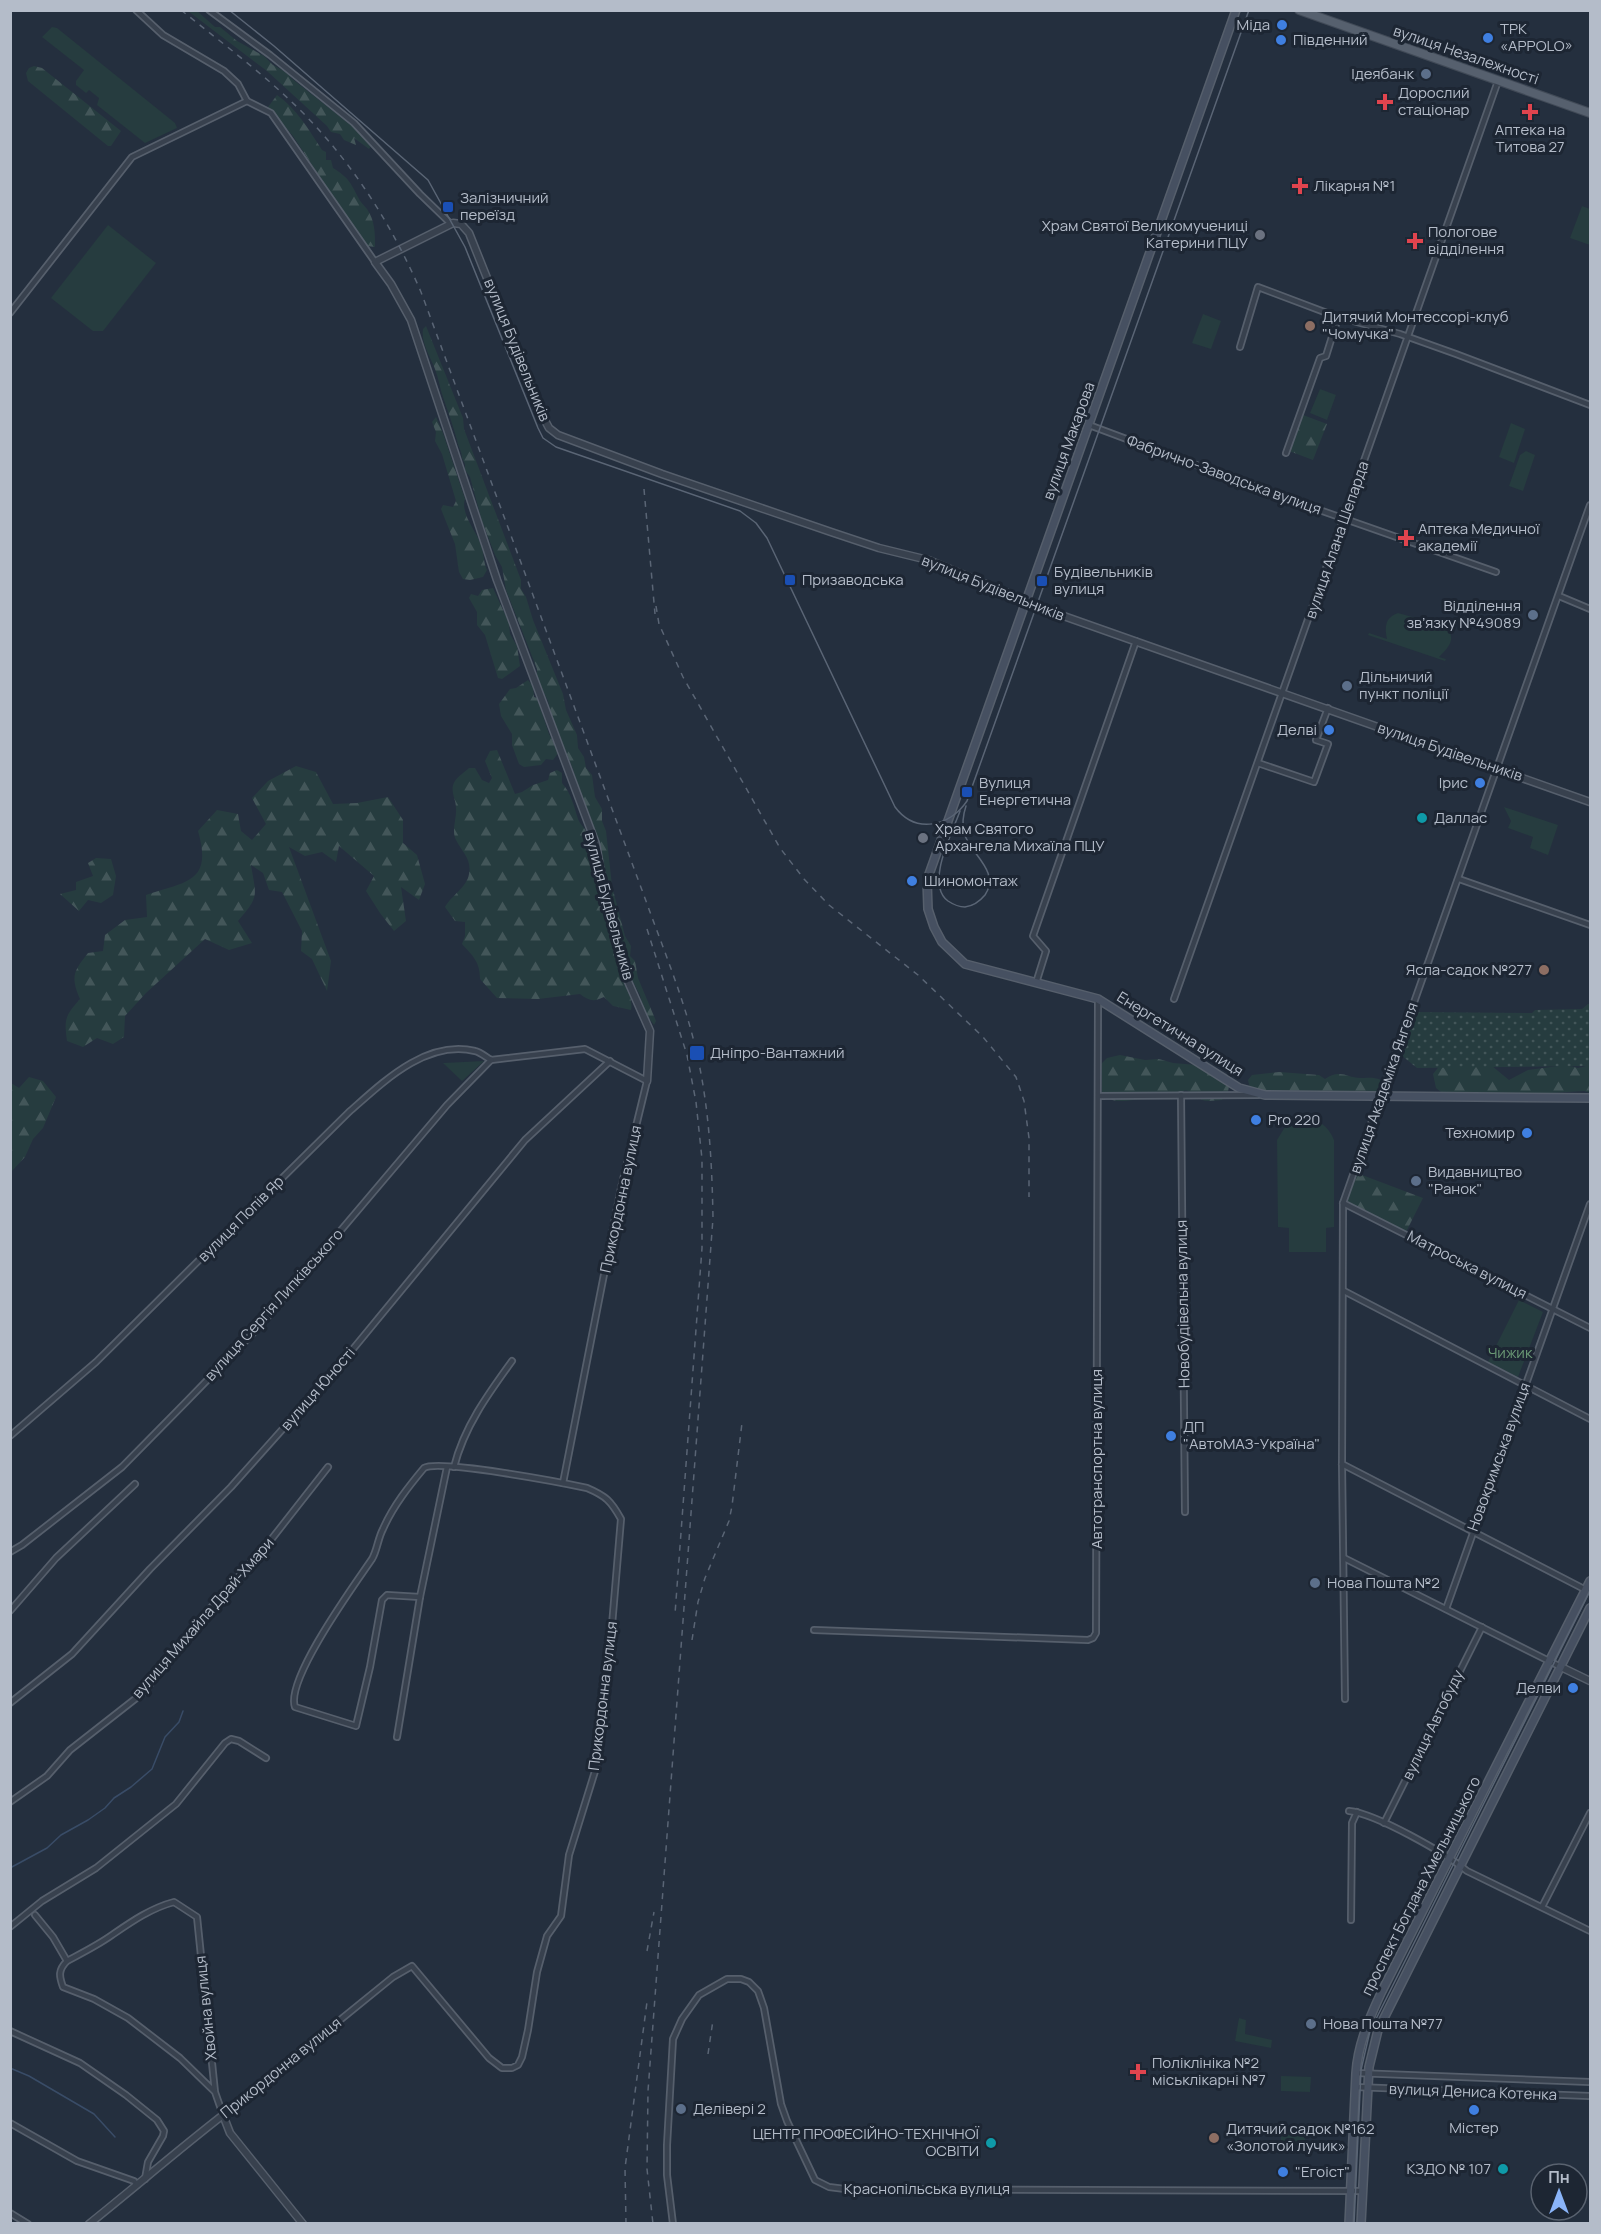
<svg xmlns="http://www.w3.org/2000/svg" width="1601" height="2234" font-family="Manrope,sans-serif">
<defs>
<pattern id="forest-firs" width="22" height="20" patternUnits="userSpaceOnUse" patternTransform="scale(1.5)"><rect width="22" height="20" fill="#263c3f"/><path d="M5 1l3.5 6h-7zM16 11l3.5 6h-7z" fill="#435659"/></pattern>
<pattern id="garden-dots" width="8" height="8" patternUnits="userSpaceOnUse" patternTransform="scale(1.5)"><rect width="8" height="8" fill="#263c3f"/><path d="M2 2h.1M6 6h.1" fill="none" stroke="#435659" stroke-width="1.8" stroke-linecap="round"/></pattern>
</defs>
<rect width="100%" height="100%" fill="#242f3e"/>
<g fill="#263c3f">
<polygon points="52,27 57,28 175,123 177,128 145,143 97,105 99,98 89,90 86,93 76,85 76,81 84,70 42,37"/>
<polygon points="1582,206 1590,209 1590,245 1570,238"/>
<polygon points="108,225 156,263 103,331 93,331 51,298"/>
<polygon points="1203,314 1221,321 1211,349 1192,343"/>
<polygon points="1320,389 1336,395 1327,420 1310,413"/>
<polygon points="1511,423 1525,429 1514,463 1499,457"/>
<polygon points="1526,451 1535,455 1523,491 1509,486 1520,455"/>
<path d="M 1398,613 L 1441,625 C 1459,636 1450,646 1439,657 L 1446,659 L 1445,661 L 1368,635 L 1369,633 L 1387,639 C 1385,628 1384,618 1398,613 Z"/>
<polygon points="1504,807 1558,825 1548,855 1530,848 1533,837 1508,828 1511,821"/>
<polygon points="484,1061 462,1081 443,1063"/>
<path d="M 1302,1118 C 1318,1119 1328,1125 1334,1140 L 1334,1227 L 1326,1228 L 1326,1252 L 1289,1252 L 1289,1228 L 1278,1227 L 1277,1140 L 1285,1127 L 1294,1121 Z"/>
<polygon points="1519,1300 1543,1312 1518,1377 1488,1362"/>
<polygon points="1239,2018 1246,2020 1245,2034 1272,2040 1271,2048 1235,2041"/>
<polygon points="1281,2076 1311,2077 1310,2092 1281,2091"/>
<polygon points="1281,2131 1305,2132 1305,2149 1281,2149"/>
</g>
<g fill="url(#forest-firs)">
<polygon points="188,11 197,11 215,27 220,27 237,41 264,56 273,65 286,72 291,78 352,126 371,146 369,149 354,138 356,145 344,140 340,134 331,132 327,126 267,71"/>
<polygon points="34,66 42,68 121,131 111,146 108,146 28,81 26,73 29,68"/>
<path d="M 277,95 C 297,109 309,130 322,150 L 326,152 L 326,160 L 331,160 L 333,168 C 349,178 350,182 358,197 C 360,202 364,205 367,209 C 375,221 375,233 375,247 L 367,246 L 360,238 L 293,136 L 268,107 Z"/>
<path d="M 426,326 L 463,418 L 464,429 L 521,580 L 521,589 L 526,597 L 533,620 L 563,694 L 566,710 L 577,735 L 578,748 L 584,757 L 586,768 L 592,775 L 595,797 L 602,809 L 602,821 L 606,831 L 612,886 L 625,936 L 631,946 L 630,956 L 635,961 L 638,978 L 656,1021 L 654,1025 L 644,1011 L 640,995 L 630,976 L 612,915 L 613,906 L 606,885 L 601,849 L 593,824 L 584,808 L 573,769 L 553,721 L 548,701 L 537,678 L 537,669 L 506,590 L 502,567 L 495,555 L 482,521 L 470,477 L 465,470 L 465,464 L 462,458 C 462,451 458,447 457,440 C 453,426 449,414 444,400 C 440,390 439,379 435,369 C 430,356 421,343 423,329 Z"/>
<polygon points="1303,415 1327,424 1313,460 1289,451"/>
<path d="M 436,417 L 443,433 L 465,499 C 460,514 477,532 481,545 C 484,552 483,561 487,570 L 483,577 L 470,580 L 463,579 L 459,572 L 455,544 L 441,509 L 443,505 L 453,507 L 456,501 L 442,454 L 435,441 L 436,432 L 432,422 Z"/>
<polygon points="493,588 509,623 510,634 517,646 520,666 502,679 498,678 485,635 477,625 477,612 469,598 471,594 478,596 482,590"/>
<polygon points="528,680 533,686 534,697 537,698 549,734 559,752 553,760 546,759 541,765 524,767 519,764 512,745 512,734 501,716 499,704 510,689 516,688"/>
<path d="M 497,750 L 515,794 L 522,792 L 533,785 L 548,780 L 550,773 L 557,770 L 562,773 L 562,783 C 571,793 574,806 578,819 C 580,825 586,828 587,834 C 595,862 599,890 605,919 C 606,925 610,930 611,936 C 612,939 611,942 612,945 C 613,951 618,956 619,962 C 620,965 619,969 619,972 C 623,984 634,996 631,1010 L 613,1006 L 604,997 C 594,1002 589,1001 580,994 L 538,999 L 497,998 L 480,979 C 480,962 473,956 462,944 L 465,936 L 465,922 L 455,921 L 445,907 C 452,895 467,887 469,874 C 472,859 462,852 456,840 C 451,830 457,818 456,808 C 456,798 449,790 455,781 C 458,776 465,772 469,768 L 475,768 L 482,780 L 489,783 L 492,778 L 485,761 L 490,751 Z"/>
<path d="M 296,766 L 316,772 L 333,804 L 357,803 L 388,797 L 403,820 L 403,843 L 417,855 L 425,884 L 419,900 L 401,887 L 406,921 L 394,931 L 380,913 L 366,891 L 374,876 L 339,846 L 336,862 L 322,852 L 305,856 L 289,847 L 331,961 L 327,991 L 312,959 L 301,951 L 302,931 L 282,892 L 269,890 L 263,873 L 251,865 C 256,896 260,896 238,921 L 252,943 L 229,950 L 205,939 L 146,993 L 125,1016 L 124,1037 L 113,1044 L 97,1038 L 83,1047 L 67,1041 C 64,1019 65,1016 80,999 C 70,976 74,971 88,953 L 103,951 L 105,935 L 125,920 L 147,917 L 146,895 C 186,881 213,883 198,831 L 217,810 L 238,814 L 241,831 L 252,840 L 266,824 L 252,798 L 268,781 Z"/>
<polygon points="96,858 111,859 116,876 113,895 101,903 88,900 79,911 60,894 76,890 76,882 93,876 88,863"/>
<path d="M 1120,1055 L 1145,1060 L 1159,1059 L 1173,1063 L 1197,1065 L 1229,1086 L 1228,1092 L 1222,1100 C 1216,1100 1208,1102 1202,1100 C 1188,1093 1189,1083 1173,1099 C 1166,1100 1160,1098 1153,1098 C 1136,1098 1114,1107 1102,1094 L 1101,1064 L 1107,1058 Z"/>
<polygon points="1441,1064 1492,1066 1509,1080 1528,1070 1566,1065 1578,1068 1590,1065 1590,1093 1584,1091 1535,1094 1441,1092 1436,1088 1433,1074"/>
<path d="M 1279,1072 L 1319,1075 L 1325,1079 C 1342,1068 1347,1079 1362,1078 C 1370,1078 1373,1077 1381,1080 L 1383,1086 L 1380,1093 C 1371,1097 1363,1101 1353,1100 C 1348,1100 1344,1097 1339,1097 C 1317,1095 1267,1105 1251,1093 L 1248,1080 L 1252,1075 Z"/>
<polygon points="29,1077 43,1081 56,1097 43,1128 33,1139 25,1157 11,1172 11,1083 19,1088"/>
<polygon points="1354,1172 1423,1198 1405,1234 1343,1203"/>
</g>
<polygon fill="url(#garden-dots)" points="1588,1004 1590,1004 1590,1066 1417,1068 1401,1055 1416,1012 1532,1013 1535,1010 1582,1009"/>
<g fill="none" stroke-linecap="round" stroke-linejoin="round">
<g stroke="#394c67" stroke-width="1.5">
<polyline points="10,1868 47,1848 61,1835 88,1820 105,1808 114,1798 131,1787 152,1769 165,1737 179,1722 183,1711"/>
<polyline points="10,2068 29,2076 94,2114 115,2137"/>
</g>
<g stroke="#565f6c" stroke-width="8">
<g id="minor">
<polyline points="136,10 163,35 224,71 238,84 247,101 271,113 375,262"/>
<polyline points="209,10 270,55 354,123 420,194 451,224"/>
<polyline points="10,313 132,157 247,101"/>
<polyline points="1240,347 1258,287 1335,316 1400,334 1456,354 1590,405"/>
<polyline points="1089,425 1271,493 1496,572"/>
<polyline points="1286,453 1320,358 1326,356 1336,324 1335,316"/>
<polyline points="1559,596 1590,609"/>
<polyline points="1258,763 1314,782 1328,744 1316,740 1328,708"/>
<polyline points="1459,879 1590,925"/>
<polyline points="1036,983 1046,951 1033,936 1136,641"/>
<polyline points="1174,999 1498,81"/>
<polyline points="491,1060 585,1049 647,1081 621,1188 563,1483"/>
<polyline points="1181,1095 1185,1512"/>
<polyline points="1099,1096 1258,1095"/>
<polyline points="1343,1203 1590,1328"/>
<polyline points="1344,1291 1590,1419"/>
<path d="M 10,1436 L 96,1362 L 349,1112 C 382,1083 426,1039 475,1051 C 480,1052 486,1057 491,1060"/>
<polyline points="1342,1464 1586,1590"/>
<path d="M 454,1467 C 464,1427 488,1394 512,1361"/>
<polyline points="10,1552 22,1545 122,1467 186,1402 259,1327 447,1105 491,1060"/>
<polyline points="1344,1558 1561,1667"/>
<polyline points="1446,1609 1590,1204"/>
<polyline points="10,1611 56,1558 135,1484"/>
<polyline points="814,1630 1088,1640 1093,1638 1096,1633 1098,999"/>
<polyline points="1345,1699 1342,1464 1343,1203 1590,505"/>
<polyline points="10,1703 72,1654 150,1569 231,1487 339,1366 525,1140 610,1061"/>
<polyline points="397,1737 420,1597 447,1467"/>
<polyline points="10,1802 47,1776 70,1750 144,1692 201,1619 270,1541 328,1467"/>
<path d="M 1349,1811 C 1377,1814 1445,1853 1467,1871 L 1590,1931"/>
<polyline points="1384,1823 1482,1627"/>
<polyline points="1542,1907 1590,1813"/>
<polyline points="35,1915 53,1937 67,1961"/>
<polyline points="1351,1920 1352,1823 1357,1812"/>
<polyline points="10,1927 42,1901 96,1868 176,1804 225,1743 231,1739 239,1741 266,1758"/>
<polyline points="10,2031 80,2063 126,2095 157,2120 164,2131 163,2136 148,2162 145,2179"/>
<polyline points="1356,2073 1590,2082"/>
<polyline points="1355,2087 1590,2096"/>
<path d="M 215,2092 L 180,2058 L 128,2018 L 94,1999 L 63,1987 C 59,1976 58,1970 67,1961 C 82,1953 98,1945 112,1935 C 131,1922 151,1908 174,1902 L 197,1917 L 215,2092 L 223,2115 L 393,1977 L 412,1966 L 489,2058 L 502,2068 L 512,2068 L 518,2065 L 522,2057 L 528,2030 L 537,1972 L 547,1936 L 561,1916 L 569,1855 L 596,1768 L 610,1649 L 621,1519 C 611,1501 606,1496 587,1488 C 564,1483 439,1459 424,1468 C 409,1486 393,1506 383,1529 C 378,1538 377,1551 372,1559 C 355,1584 285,1680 295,1707 L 356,1726 L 370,1667 L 382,1600 L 387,1595 L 420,1597"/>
<polyline points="10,2123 77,2161 134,2181 137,2185"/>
<polyline points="10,2213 28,2224"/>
<polyline points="673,2224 667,2175 667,2145 673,2039 682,2019 699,1995 727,1979 741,1979 749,1982 758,1991 764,2008 781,2104 787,2121 815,2180 829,2187 845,2189 1363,2191"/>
</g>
</g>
<g stroke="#565f6c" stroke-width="9">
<g id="tertiary">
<polyline points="647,1081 650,1031 626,977 608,912 596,844 497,580 411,320 391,284 375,262 453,223 461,224 469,233 541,413 549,428 558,435 662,474 831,532 879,548 928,560 1058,614 1590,802"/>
<polyline points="1561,1667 1590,1681"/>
<path d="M 89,2224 C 134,2188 178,2150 223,2115 L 230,2133 L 303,2224"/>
</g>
</g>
<g stroke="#565f6c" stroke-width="10">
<g id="secondary">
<polyline points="1236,10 927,880 928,909 934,927 942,942 965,964 1098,999 1239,1088 1265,1095 1590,1098"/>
<path d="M 1349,2224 L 1356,2073 C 1358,2044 1369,2019 1381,1993 L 1590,1581"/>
<polyline points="1361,2224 1369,2067 1378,2030 1590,1608"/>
</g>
</g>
<g stroke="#414a57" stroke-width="10">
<polyline id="primary" points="1299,10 1590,113"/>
</g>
<use href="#minor" stroke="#38414e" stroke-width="4.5"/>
<use href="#tertiary" stroke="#38414e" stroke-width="6"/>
<use href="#secondary" stroke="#465061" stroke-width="7"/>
<use href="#primary" stroke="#56606e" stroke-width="8"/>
<g stroke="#5a6575" stroke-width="1.5">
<path d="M 229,10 L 274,46 L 428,180 L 465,247 L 538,428 L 543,438 L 556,447 L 740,511 L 756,523 L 767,538 L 895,807 C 916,835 950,826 967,801 L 1249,10"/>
<path d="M 960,811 C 952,834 925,884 948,901 C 954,905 959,907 965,907 C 973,906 980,901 985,895 C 1001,871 970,854 964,833 C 962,824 963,815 966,806"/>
<polyline points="1354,2224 1361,2070 1370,2031 1590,1591"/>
</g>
<g stroke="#5a6575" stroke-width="1.5" stroke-dasharray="6 6" stroke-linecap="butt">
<path d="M 181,10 C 228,48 279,85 319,130 C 362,178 395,232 421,292 L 646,901 C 664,951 685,1001 697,1054 C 709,1108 712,1162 713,1218 L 648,2091 L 647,2169 L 653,2224"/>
<polyline points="644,489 655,614"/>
<polyline points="656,606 659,624 683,677 780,848 804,879 829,905 918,975 983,1037 1016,1077 1024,1101 1029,1138 1029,1197"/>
<polyline points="647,929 687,1055 696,1102 702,1159 702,1248 675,1614"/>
<polyline points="692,1640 698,1602 705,1578 729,1521 732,1506 742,1423"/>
<polyline points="647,1951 654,1912"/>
<polyline points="708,2054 713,2020"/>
<polyline points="626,2224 625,2168 647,2002"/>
</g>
</g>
<g fill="#3f7fe0" stroke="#1d2633" stroke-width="2">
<circle cx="1282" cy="25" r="6"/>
<circle cx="1488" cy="38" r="6"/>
<circle cx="1281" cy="40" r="6"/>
<circle cx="1329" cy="730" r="6"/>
<circle cx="1480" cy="783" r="6"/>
<circle cx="912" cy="881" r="6"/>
<circle cx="1256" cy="1120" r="6"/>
<circle cx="1527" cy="1133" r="6"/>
<circle cx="1171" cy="1436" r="6"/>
<circle cx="1573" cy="1688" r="6"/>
<circle cx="1474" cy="2110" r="6"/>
<circle cx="1283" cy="2172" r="6"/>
</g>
<g fill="#5c6f8a" stroke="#1d2633" stroke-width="2">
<circle cx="1426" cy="74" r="6"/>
<circle cx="1533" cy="615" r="6"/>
<circle cx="1347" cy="686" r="6"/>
<circle cx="1416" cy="1181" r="6"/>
<circle cx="1315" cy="1583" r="6"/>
<circle cx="1311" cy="2024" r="6"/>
<circle cx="681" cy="2109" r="6"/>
</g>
<g fill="#e0444e" stroke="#1d2633" stroke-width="2">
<path d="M1382 93h6v6h6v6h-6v6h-6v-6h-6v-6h6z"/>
<path d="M1527 103h6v6h6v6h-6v6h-6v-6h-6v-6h6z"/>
<path d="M1297 177h6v6h6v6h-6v6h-6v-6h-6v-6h6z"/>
<path d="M1412 232h6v6h6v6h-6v6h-6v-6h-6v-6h6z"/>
<path d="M1403 529h6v6h6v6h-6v6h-6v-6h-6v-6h6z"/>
<path d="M1135 2063h6v6h6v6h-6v6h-6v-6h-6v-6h6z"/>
</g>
<g fill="#1a4fb4" stroke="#1d2633" stroke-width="2">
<rect x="442" y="201" width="12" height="12" rx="3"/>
<rect x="784" y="574" width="12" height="12" rx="3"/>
<rect x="1036" y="575" width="12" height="12" rx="3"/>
<rect x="961" y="786" width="12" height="12" rx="3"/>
<rect x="689" y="1045" width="16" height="16" rx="3"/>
</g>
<g fill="#6b7280" stroke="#1d2633" stroke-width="2">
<circle cx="1260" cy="235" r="6"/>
<circle cx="923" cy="838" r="6"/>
</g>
<g fill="#8d6e63" stroke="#1d2633" stroke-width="2">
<circle cx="1310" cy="326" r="6"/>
<circle cx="1544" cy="970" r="6"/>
<circle cx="1214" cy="2138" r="6"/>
</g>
<g fill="#0f9aa8" stroke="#1d2633" stroke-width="2">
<circle cx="1422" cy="818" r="6"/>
<circle cx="991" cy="2143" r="6"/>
<circle cx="1503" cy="2169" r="6"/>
</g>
<g text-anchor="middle" stroke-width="6" stroke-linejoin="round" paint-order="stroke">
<g font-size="15" fill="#b4bcc9" stroke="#1d2633" text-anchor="start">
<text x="1270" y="30" text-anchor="end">Міда</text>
<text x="1500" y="34">ТРК<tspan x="1500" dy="17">«APPOLO»</tspan></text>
<text x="1293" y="45">Південний</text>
<text x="1414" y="79" text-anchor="end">Ідеябанк</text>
<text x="1398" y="98">Дорослий<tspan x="1398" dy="17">стаціонар</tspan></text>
<text x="1530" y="135" text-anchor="middle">Аптека на<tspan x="1530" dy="17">Титова 27</tspan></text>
<text x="1314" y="191">Лікарня №1</text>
<text x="460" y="203">Залізничний<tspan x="460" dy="17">переїзд</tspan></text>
<text x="1248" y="231" text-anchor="end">Храм Святої Великомучениці<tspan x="1248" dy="17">Катерини ПЦУ</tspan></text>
<text x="1428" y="237">Пологове<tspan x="1428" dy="17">відділення</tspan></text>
<text x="1322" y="322">Дитячий Монтессорі-клуб<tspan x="1322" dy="17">"Чомучка"</tspan></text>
<text x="1418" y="534">Аптека Медичної<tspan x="1418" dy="17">академії</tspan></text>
<text x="1054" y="577">Будівельників<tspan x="1054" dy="17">вулиця</tspan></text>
<text x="802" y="585">Призаводська</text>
<text x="1521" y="611" text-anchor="end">Відділення<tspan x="1521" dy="17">зв’язку №49089</tspan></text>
<text x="1359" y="682">Дільничий<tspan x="1359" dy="17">пункт поліції</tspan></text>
<text x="1317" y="735" text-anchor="end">Делві</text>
<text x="979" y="788">Вулиця<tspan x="979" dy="17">Енергетична</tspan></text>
<text x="1468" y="788" text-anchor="end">Ірис</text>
<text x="1434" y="823">Даллас</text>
<text x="935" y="834">Храм Святого<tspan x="935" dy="17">Архангела Михаїла ПЦУ</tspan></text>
<text x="924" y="886">Шиномонтаж</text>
<text x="1532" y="975" text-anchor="end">Ясла-садок №277</text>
<text x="710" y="1058">Дніпро-Вантажний</text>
<text x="1268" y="1125">Pro 220</text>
<text x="1515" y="1138" text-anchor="end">Техномир</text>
<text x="1428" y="1177">Видавництво<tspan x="1428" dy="17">"Ранок"</tspan></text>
<text x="1183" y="1432">ДП<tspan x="1183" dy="17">"АвтоМАЗ-Україна"</tspan></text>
<text x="1327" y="1588">Нова Пошта №2</text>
<text x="1561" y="1693" text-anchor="end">Делви</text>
<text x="1323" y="2029">Нова Пошта №77</text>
<text x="1152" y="2068">Поліклініка №2<tspan x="1152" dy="17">міськлікарні №7</tspan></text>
<text x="693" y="2114">Делівері 2</text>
<text x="1474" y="2133" text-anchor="middle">Містер</text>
<text x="1226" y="2134">Дитячий садок №162<tspan x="1226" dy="17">«Золотой лучик»</tspan></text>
<text x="979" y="2139" text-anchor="end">ЦЕНТР ПРОФЕСІЙНО-ТЕХНІЧНОЇ<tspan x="979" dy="17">ОСВІТИ</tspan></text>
<text x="1491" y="2174" text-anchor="end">КЗДО № 107</text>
<text x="1295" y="2177">"Егоіст"</text>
</g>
<g font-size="15" fill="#b4bcc9" stroke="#1d2633">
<text transform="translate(1466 55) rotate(19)" y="5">вулиця Незалежності</text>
<text transform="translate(517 350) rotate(68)" y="5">вулиця Будівельників</text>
<text transform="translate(1069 441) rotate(-70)" y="5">вулиця Макарова</text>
<text transform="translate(1224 475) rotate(20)" y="5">Фабрично-Заводська вулиця</text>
<text transform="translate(1337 540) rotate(-71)" y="5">вулиця Алана Шепарда</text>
<text transform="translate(993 588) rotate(22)" y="5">вулиця Будівельників</text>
<text transform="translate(1450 752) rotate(19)" y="5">вулиця Будівельників</text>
<text transform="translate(609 906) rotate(75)" y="5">вулиця Будівельників</text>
<text transform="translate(1180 1034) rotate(32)" y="5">Енергетична вулиця</text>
<text transform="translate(1384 1088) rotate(-71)" y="5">вулиця Академіка Янгеля</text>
<text transform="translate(621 1199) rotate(-78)" y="5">Прикордонна вулиця</text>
<text transform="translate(241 1219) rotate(-45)" y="5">вулиця Попів Яр</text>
<text transform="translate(1467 1265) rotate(27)" y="5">Матроська вулиця</text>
<text transform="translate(1183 1304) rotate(-91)" y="5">Новобудівельна вулиця</text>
<text transform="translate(274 1305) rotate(-48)" y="5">вулиця Сергія Липківського</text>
<text transform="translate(318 1389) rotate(-49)" y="5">вулиця Юності</text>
<text transform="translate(1499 1457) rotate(-70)" y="5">Новокримська вулиця</text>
<text transform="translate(1097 1459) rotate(-90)" y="5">Автотранспортна вулиця</text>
<text transform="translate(203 1618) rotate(-49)" y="5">вулиця Михайла Драй-Хмари</text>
<text transform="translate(603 1696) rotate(-83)" y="5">Прикордонна вулиця</text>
<text transform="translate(1433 1725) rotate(-64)" y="5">вулиця Автобуду</text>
<text transform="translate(1421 1886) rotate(-63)" y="5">проспект Богдана Хмельницького</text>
<text transform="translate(206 2008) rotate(-96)" y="5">Хвойна вулиця</text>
<text transform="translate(281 2068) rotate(-39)" y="5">Прикордонна вулиця</text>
<text transform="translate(1473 2092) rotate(2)" y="5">вулиця Дениса Котенка</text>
<text x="927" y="2194">Краснопільська вулиця</text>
</g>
<g font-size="15" fill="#6b9a76" stroke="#1d2633">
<text x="1510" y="1358">Чижик</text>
</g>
</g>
<rect width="1601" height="2234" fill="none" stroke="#b4bcc9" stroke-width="24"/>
<g transform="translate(1559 2192)"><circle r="28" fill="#1d2633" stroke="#59626f" stroke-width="1.5"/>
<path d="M0-4.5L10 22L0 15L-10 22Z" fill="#8ab4f8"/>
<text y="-9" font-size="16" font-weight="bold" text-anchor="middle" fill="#b4bcc9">Пн</text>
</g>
</svg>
